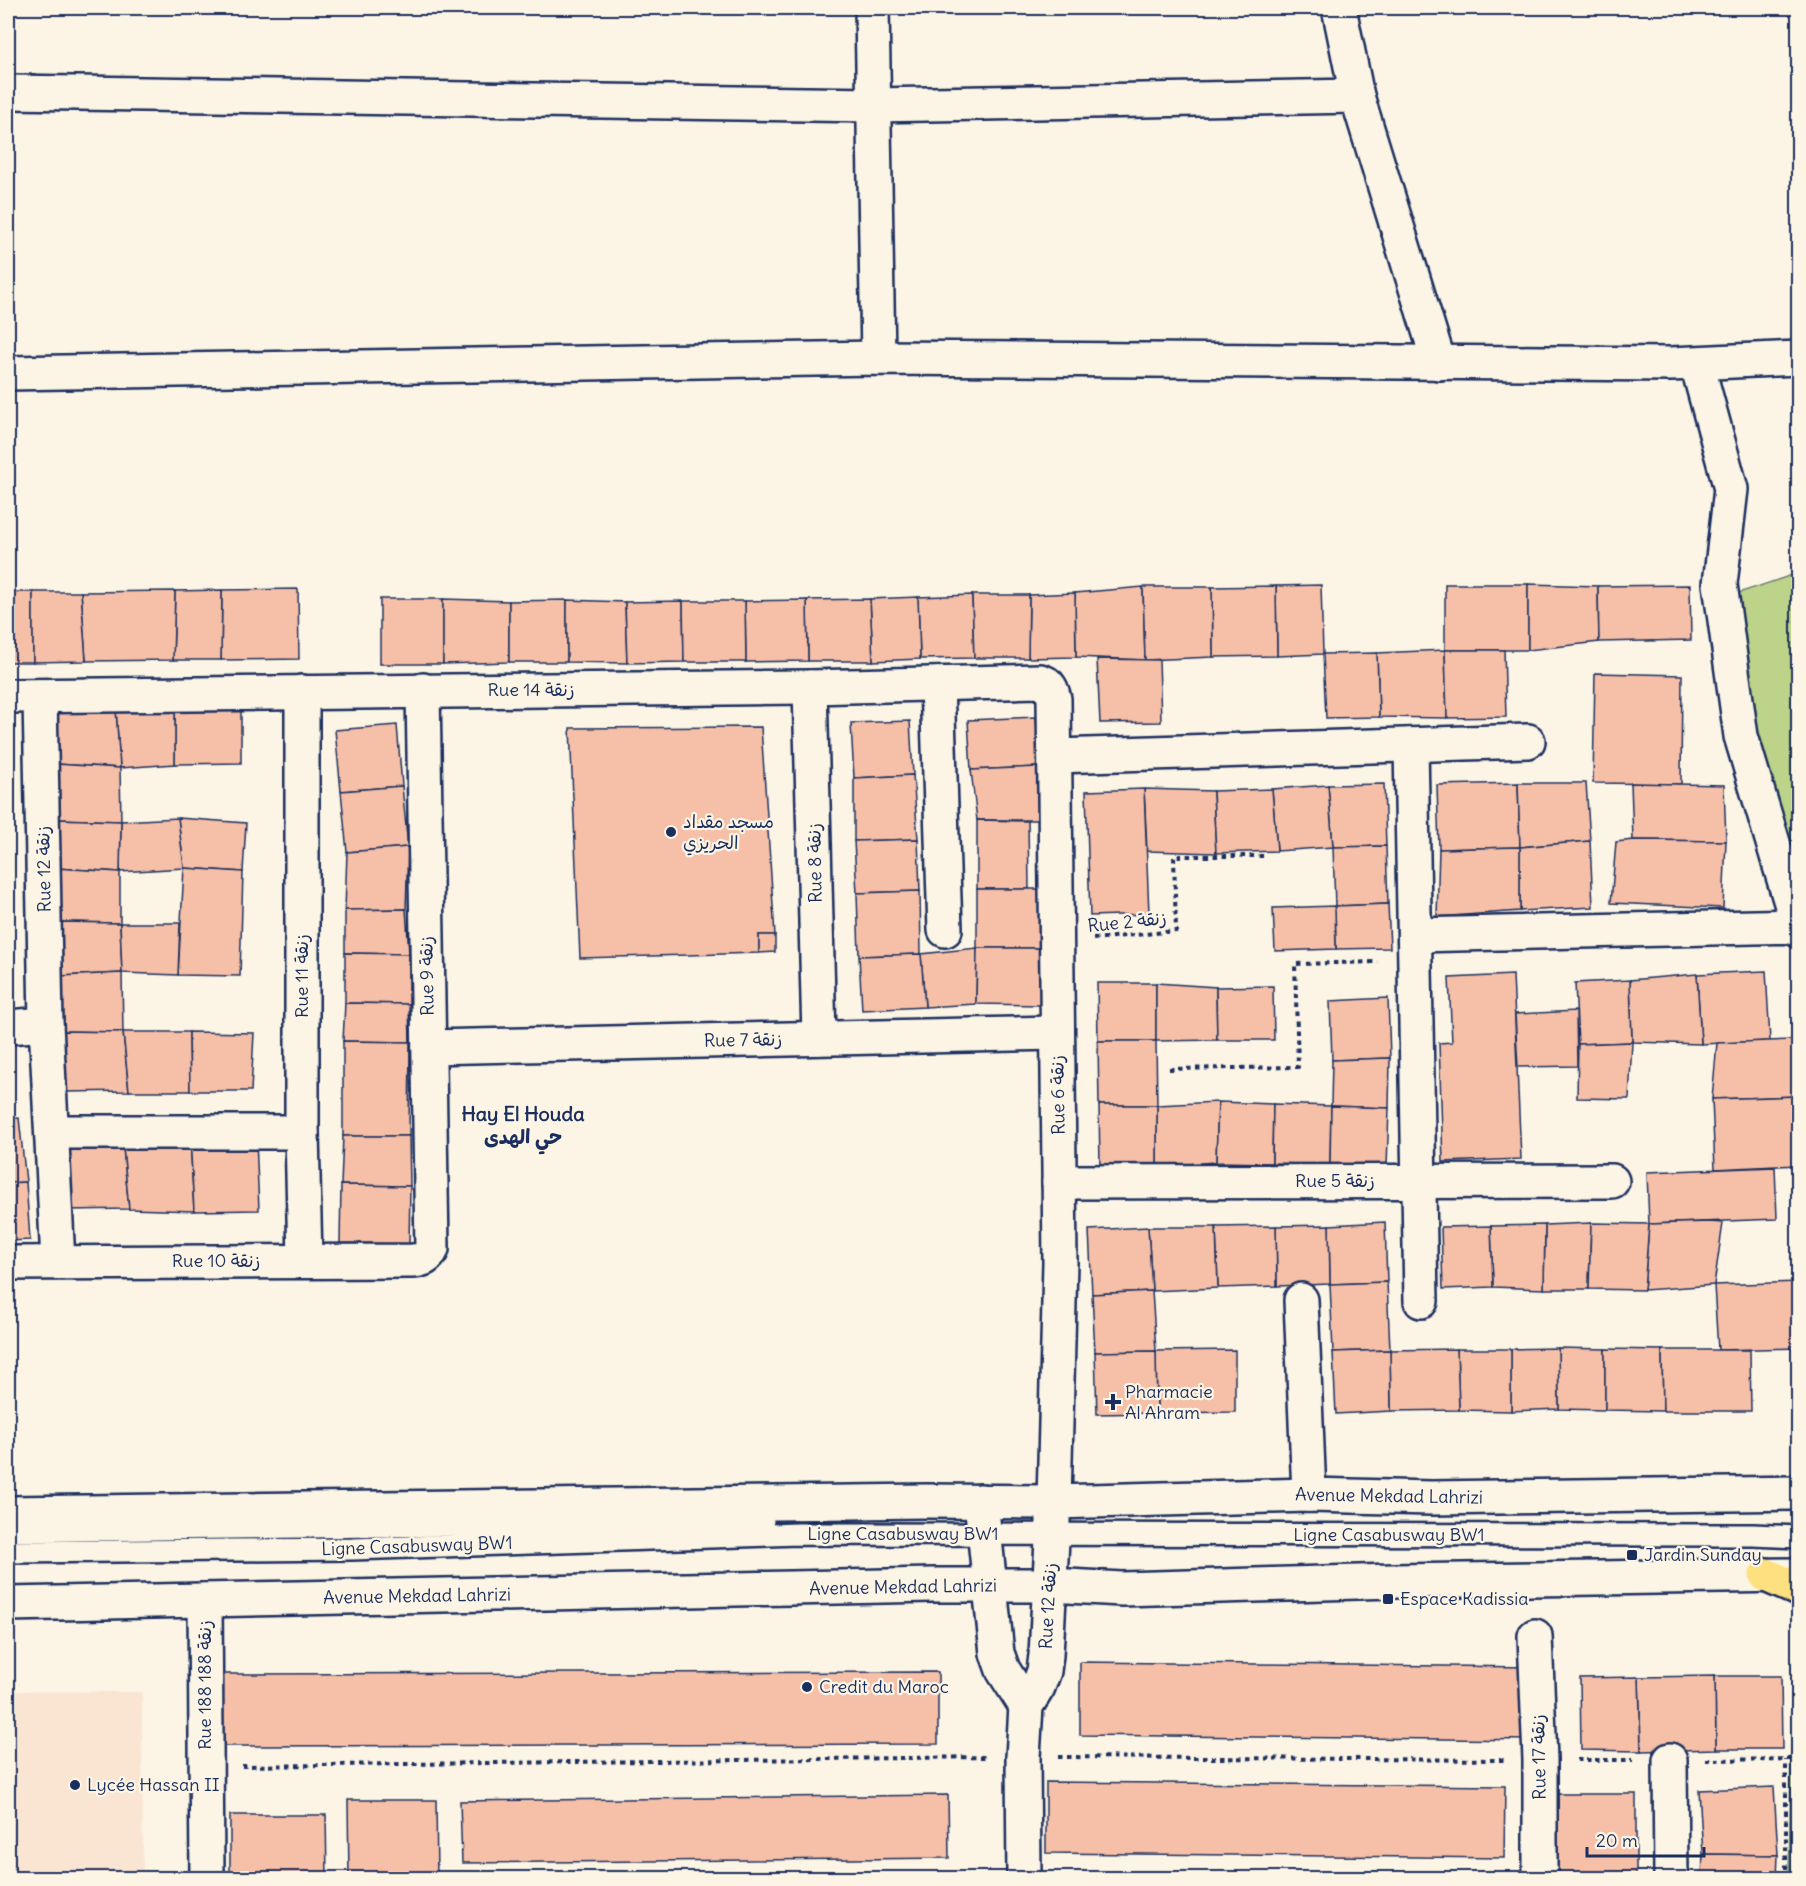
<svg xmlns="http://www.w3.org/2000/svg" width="1806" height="1886" font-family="Delius,'Playpen Sans Arabic',sans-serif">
<rect width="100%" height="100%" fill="#fcf5e5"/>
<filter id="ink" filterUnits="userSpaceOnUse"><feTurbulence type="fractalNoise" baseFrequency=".0167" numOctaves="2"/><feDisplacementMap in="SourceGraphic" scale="12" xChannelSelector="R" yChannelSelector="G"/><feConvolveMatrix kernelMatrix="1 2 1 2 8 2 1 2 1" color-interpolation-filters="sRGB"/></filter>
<g filter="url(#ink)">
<polygon fill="#fae5d3" points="8,1691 142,1692 143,1878 8,1878"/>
<g fill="#bcd389" stroke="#6c8174" stroke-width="1.5">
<polygon points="1798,573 1798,943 1712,602"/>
<polygon points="1793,1663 1798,1665 1798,1878 1789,1878"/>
</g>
<g fill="#f6c0a8" stroke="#1b2f5e" stroke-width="1.5">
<rect x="1445" y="584" width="83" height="66"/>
<polygon points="1528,584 1598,586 1599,642 1528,650"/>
<polygon points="1321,585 1323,654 1277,656 1276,586"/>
<polygon points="1690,585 1691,640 1599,642 1598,586"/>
<polygon points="1276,586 1277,656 1213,657 1212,587"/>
<polygon points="1143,587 1145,660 1076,657 1075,593"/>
<polygon points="1143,587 1212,587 1213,657 1145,660"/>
<polygon points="298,589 299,659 221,660 222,590"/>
<polygon points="222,590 221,660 173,660 175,591"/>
<polygon points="175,591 173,660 86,661 81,592"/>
<rect x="8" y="592" width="25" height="70"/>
<polygon points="33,592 81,592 86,661 33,662"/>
<polygon points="1075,593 1076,657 1028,658 1029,595"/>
<polygon points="972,595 974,658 920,659 918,597"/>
<polygon points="972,595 1029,595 1028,658 974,658"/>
<polygon points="918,597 920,659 873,661 870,599"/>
<rect x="380" y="599" width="63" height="65"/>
<polygon points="443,599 509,601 509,662 443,664"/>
<polygon points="870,599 873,661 808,661 807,600"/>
<polygon points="567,600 567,662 509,662 509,601"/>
<polygon points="567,600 625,602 627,663 567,662"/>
<polygon points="807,600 808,661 746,662 745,601"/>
<polygon points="683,601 684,662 627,663 625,602"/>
<polygon points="683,601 745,601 746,662 684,662"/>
<polygon points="1445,650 1447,718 1379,717 1377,653"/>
<polygon points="1445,650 1504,650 1506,717 1447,718"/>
<polygon points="1377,653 1379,717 1326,718 1323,654"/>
<polygon points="1097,659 1159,660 1161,722 1100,723"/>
<polygon points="1595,673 1682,675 1681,784 1593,783"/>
<polygon points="241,707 241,763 175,764 175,708"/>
<polygon points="175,708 175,764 120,768 116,710"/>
<polygon points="53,709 116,710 120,768 56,764"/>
<polygon points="1036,717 1039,767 971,770 968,720"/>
<polygon points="910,721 913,775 854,778 851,723"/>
<polygon points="397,725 402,786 341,791 335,730"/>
<polygon points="761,727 775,935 759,935 759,953 580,958 570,728"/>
<polygon points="56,764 120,768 121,821 55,819"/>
<polygon points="1039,767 1041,820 977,820 971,770"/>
<polygon points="913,775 918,839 854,841 854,778"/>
<polygon points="1518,783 1520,847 1439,849 1437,785"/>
<polygon points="1518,783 1586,783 1590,841 1520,847"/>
<polygon points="1631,783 1724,785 1726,841 1633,840"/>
<polygon points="1384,784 1386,846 1333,847 1328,785"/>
<polygon points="1328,785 1333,847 1277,851 1272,789"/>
<polygon points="402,786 408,847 347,852 341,791"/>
<polygon points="1144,789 1213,791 1216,853 1147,851"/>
<polygon points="1144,789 1149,914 1090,916 1086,791"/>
<polygon points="1272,789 1277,851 1216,853 1213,791"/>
<polygon points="178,818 246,823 243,872 184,868"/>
<polygon points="178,818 184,868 120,872 121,821"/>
<polygon points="55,819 121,821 120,872 55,868"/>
<polygon points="977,820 1028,821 1029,889 977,889"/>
<polygon points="918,839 920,891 857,893 854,841"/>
<polygon points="1633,840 1726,841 1723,908 1611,903 1616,842"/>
<polygon points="1590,841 1593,907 1520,911 1520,847"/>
<polygon points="1386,846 1388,904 1335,906 1333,847"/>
<polygon points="408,847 406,909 345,910 347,852"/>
<polygon points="1520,847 1520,911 1437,917 1439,849"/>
<polygon points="55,868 120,872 120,923 59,922"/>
<polygon points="184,868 243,872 240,976 178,975"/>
<polygon points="977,889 1041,889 1042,948 977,948"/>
<polygon points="920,891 921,954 859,956 857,893"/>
<polygon points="1388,904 1390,948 1336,949 1335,906"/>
<polygon points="1335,906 1336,949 1275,951 1273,908"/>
<polygon points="406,909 409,954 345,953 345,910"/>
<polygon points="59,922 120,923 122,973 60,976"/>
<polygon points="120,923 180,923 178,975 122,973"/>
<polygon points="759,935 775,935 775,952 759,953"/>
<polygon points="977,948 976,1004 925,1007 921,954"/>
<polygon points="977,948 1042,948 1041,1005 976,1004"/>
<polygon points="345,953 409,954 409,1004 345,1003"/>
<polygon points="921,954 925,1007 862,1010 859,956"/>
<polygon points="1766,971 1770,1041 1701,1044 1697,974"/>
<polygon points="122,973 123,1032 59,1031 60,976"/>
<polygon points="1697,974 1701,1044 1632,1042 1630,980"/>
<polygon points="1513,975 1521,1159 1443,1162 1439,1043 1452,1042 1449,978"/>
<polygon points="1630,980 1632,1042 1578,1044 1575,983"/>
<polygon points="1097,983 1156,983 1156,1041 1098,1041"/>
<polygon points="1156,983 1216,987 1217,1040 1156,1041"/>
<polygon points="1273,986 1274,1040 1217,1040 1216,987"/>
<polygon points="1388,998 1390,1058 1332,1060 1330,1001"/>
<polygon points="345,1003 409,1004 410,1042 343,1041"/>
<polygon points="1576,1011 1577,1066 1518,1067 1515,1014"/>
<polygon points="59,1031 123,1032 129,1091 65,1092"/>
<polygon points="123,1032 189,1032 190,1091 129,1091"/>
<polygon points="189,1032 254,1033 251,1091 190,1091"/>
<polygon points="1792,1040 1798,1077 1798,1096 1712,1099 1717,1043"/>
<polygon points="343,1041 410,1042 409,1136 343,1136"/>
<polygon points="1098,1041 1156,1041 1157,1105 1099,1105"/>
<polygon points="1632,1042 1629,1099 1577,1098 1578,1044"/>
<polygon points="1390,1058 1389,1108 1331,1106 1332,1060"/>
<polygon points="1798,1096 1798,1165 1715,1169 1712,1099"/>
<polygon points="1218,1102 1216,1162 1157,1166 1157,1105"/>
<polygon points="1218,1102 1273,1104 1272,1163 1216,1162"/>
<polygon points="1273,1104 1331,1106 1330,1165 1272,1163"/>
<polygon points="1099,1105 1157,1105 1157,1166 1100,1166"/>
<polygon points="1331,1106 1389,1108 1387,1167 1330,1165"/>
<polygon points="19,1118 26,1182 8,1183 8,1119"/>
<polygon points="343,1136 409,1136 410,1186 341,1185"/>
<polygon points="67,1137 122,1137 129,1209 67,1210"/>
<polygon points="122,1137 190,1137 194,1211 129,1209"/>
<polygon points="190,1137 256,1140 259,1210 194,1211"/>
<polygon points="1775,1167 1777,1219 1649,1224 1647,1172"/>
<polygon points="26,1182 30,1240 8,1241 8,1183"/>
<polygon points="341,1185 410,1186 409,1244 340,1243"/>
<polygon points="1385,1222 1387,1282 1330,1284 1329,1225"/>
<polygon points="1709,1222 1723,1223 1714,1285 1644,1290 1649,1224"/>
<polygon points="1591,1223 1589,1289 1544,1289 1545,1225"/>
<polygon points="1591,1223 1649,1224 1644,1290 1589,1289"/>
<polygon points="1329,1225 1330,1284 1277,1286 1276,1226"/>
<polygon points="1545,1225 1544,1289 1493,1287 1491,1226"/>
<polygon points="1276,1226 1277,1286 1218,1288 1216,1227"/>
<polygon points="1491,1226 1493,1287 1443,1289 1441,1227"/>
<polygon points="1148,1227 1216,1227 1218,1288 1152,1291"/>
<polygon points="1148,1227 1152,1291 1092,1294 1089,1230"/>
<polygon points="1387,1282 1390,1350 1333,1352 1330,1284"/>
<polygon points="1798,1282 1798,1348 1718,1350 1714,1285"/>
<polygon points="1152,1291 1156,1351 1095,1352 1092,1294"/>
<polygon points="1558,1348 1605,1349 1605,1410 1559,1409"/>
<polygon points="1558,1348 1559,1409 1511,1411 1511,1349"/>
<polygon points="1457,1349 1511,1349 1511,1411 1459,1410"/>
<polygon points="1457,1349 1459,1410 1391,1411 1390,1350"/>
<polygon points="1605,1349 1662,1350 1663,1411 1605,1410"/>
<polygon points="1235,1350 1235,1412 1157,1413 1156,1351"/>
<polygon points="1390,1350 1391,1411 1336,1414 1333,1352"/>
<polygon points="1662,1350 1750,1350 1751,1411 1663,1411"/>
<polygon points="1156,1351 1157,1413 1097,1414 1095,1352"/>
<polygon points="1080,1662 1532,1667 1532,1740 1080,1735"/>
<polygon points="938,1672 938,1744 218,1746 218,1674"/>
<polygon points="1715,1676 1781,1676 1782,1749 1716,1749"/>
<polygon points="1715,1676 1716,1749 1641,1751 1639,1677"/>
<polygon points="1639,1677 1641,1751 1581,1750 1580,1678"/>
<polygon points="1046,1782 1505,1786 1504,1858 1046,1853"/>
<polygon points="1774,1787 1778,1855 1703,1854 1699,1790"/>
<rect x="1551" y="1794" width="85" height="84"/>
<polygon points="948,1795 949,1858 462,1863 460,1801"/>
<polygon points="348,1800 436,1800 437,1878 349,1878"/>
<polygon points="230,1815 326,1815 327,1878 230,1878"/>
<polygon points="1703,1854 1778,1855 1777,1878 1702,1878"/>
</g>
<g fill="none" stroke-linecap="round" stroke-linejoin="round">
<g stroke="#1b2f5e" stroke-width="26">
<g id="lane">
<polyline points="8,1531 763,1521"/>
<polyline points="8,1552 352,1549 798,1534 1753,1535 1798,1537"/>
</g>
</g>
<g stroke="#1b2f5e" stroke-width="38">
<g id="street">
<polyline points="872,8 878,358"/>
<polyline points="1339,8 1357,96 1439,363"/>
<polyline points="8,92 874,105 1357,96"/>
<polyline points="1697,364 1731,489 1720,584 1741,736 1798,926"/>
<polyline points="8,373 878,358 1671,364 1798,358"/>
<polyline points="937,684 945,930"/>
<polyline points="810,687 819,1038"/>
<polyline points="302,692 302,1132 305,1260"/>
<path d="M 8,696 L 810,687 L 1040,681 C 1050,683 1052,690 1054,699 L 1060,1262 L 1054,1502 L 1046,1655 L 1044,1671 L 1038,1687 L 1026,1706 L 1023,1757 L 1024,1878"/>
<polyline points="1411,745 1421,1301"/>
<polyline points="1055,756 1528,741"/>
<polyline points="1415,935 1798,926 1798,930"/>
<polyline points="46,1024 58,1262"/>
<polyline points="8,1027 46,1024 40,696"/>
<polyline points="429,1047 1057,1033"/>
<polyline points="52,1132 302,1132"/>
<polyline points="1059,1182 1612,1181"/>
<path d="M 8,1263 L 413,1261 C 423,1260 428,1258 432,1249 L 423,690"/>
<polyline points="1301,1300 1309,1495"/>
<polyline points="981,1501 997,1653 1003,1670 1026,1706"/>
<polyline points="205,1600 207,1878"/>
<polyline points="1535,1636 1540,1760 1540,1878"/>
<polyline points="1670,1760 1671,1878"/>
</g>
</g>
<g stroke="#1b2f5e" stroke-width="38">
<g id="secondary">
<polyline points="8,1513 926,1501 1054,1502 1309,1495 1432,1498 1798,1493"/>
<polyline points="8,1604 933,1585 1050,1585 1122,1589 1393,1581 1794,1575"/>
</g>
</g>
<g stroke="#1b2f5e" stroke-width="38">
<polyline id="highway" points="1766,1575 1798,1589"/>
</g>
<g stroke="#1b2f5e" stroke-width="4" stroke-dasharray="4.5 4.5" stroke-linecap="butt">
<polyline points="1093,939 1176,931 1174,856 1267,856"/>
<polyline points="1169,1069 1298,1067 1295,964 1378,962"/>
<polyline points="1058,1757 1504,1760"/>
<polyline points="1577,1760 1633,1760"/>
<polyline points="1706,1760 1798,1759"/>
<polyline points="242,1766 988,1757"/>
<polyline points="1786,1878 1786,1760"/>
</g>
<use href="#lane" stroke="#fcf5e5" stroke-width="21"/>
<use href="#street" stroke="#fcf5e5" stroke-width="33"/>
<use href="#secondary" stroke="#fcf5e5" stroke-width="33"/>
<use href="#highway" stroke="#fde080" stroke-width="33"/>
</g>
</g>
<g fill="#1b2f5e" stroke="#fcf5e5" stroke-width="2">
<circle cx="671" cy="832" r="6"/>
<path d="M1110 1393h6v6h6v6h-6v6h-6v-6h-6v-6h6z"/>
<rect x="1626" y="1549" width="12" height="12" rx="3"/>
<rect x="1382" y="1593" width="12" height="12" rx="3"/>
<circle cx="807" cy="1687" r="6"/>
<circle cx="75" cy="1785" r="6"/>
</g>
<g text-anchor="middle" stroke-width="4.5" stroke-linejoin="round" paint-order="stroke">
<g font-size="18" fill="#1b2f5e" stroke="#fcf5e5">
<text x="531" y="696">Rue 14 زنقة</text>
<text transform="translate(815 863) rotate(-91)" y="6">Rue 8 زنقة</text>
<text transform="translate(44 869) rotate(-91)" y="6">Rue 12 زنقة</text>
<text transform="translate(1127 922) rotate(-6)" y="6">Rue 2 زنقة</text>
<text transform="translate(302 976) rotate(-90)" y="6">Rue 11 زنقة</text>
<text transform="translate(427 976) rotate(-91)" y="6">Rue 9 زنقة</text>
<text transform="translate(743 1040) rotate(-1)" y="6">Rue 7 زنقة</text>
<text transform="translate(1058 1095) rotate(-91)" y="6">Rue 6 زنقة</text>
<text x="1335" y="1187">Rue 5 زنقة</text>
<text x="216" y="1267">Rue 10 زنقة</text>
<text transform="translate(1389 1496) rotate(1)" y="6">Avenue Mekdad Lahrizi</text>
<text x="903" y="1540">Ligne Casabusway BW1</text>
<text x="1389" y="1541">Ligne Casabusway BW1</text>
<text transform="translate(417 1546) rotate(-2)" y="6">Ligne Casabusway BW1</text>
<text transform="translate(903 1587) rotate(-1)" y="6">Avenue Mekdad Lahrizi</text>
<text transform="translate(417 1596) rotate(-1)" y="6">Avenue Mekdad Lahrizi</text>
<text transform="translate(1048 1606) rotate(-87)" y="6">Rue 12 زنقة</text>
<text transform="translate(205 1685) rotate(-90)" y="6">Rue 188 زنقة 188</text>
<text transform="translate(1539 1757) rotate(-91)" y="6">Rue 17 زنقة</text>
</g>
<g font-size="18" fill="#1b2f5e" stroke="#fcf5e5" text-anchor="start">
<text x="683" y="828">مسجد مقداد<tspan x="683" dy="21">الحريزي</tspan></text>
<text x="1125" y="1398">Pharmacie<tspan x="1125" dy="21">Al Ahram</tspan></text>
<text x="1644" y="1561">Jardin Sunday</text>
<text x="1400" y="1605">Espace Kadissia</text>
<text x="819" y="1693">Credit du Maroc</text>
<text x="87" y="1791">Lycée Hassan II</text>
</g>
<g font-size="20" font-weight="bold" fill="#1b2f5e" stroke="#fcf5e5">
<text x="523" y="1121">Hay El Houda<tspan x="523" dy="23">حي الهدى</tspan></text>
</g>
</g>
<rect width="1806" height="1886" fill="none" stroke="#fcf5e5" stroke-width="30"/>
<rect x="15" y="15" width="1776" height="1856" fill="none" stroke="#1b2f5e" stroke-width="2" filter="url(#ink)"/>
<path d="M1587 1847v9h117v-9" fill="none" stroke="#1b2f5e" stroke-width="3"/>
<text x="1596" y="1847" font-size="18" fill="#1b2f5e" stroke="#fcf5e5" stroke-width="4.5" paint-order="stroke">20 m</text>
</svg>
